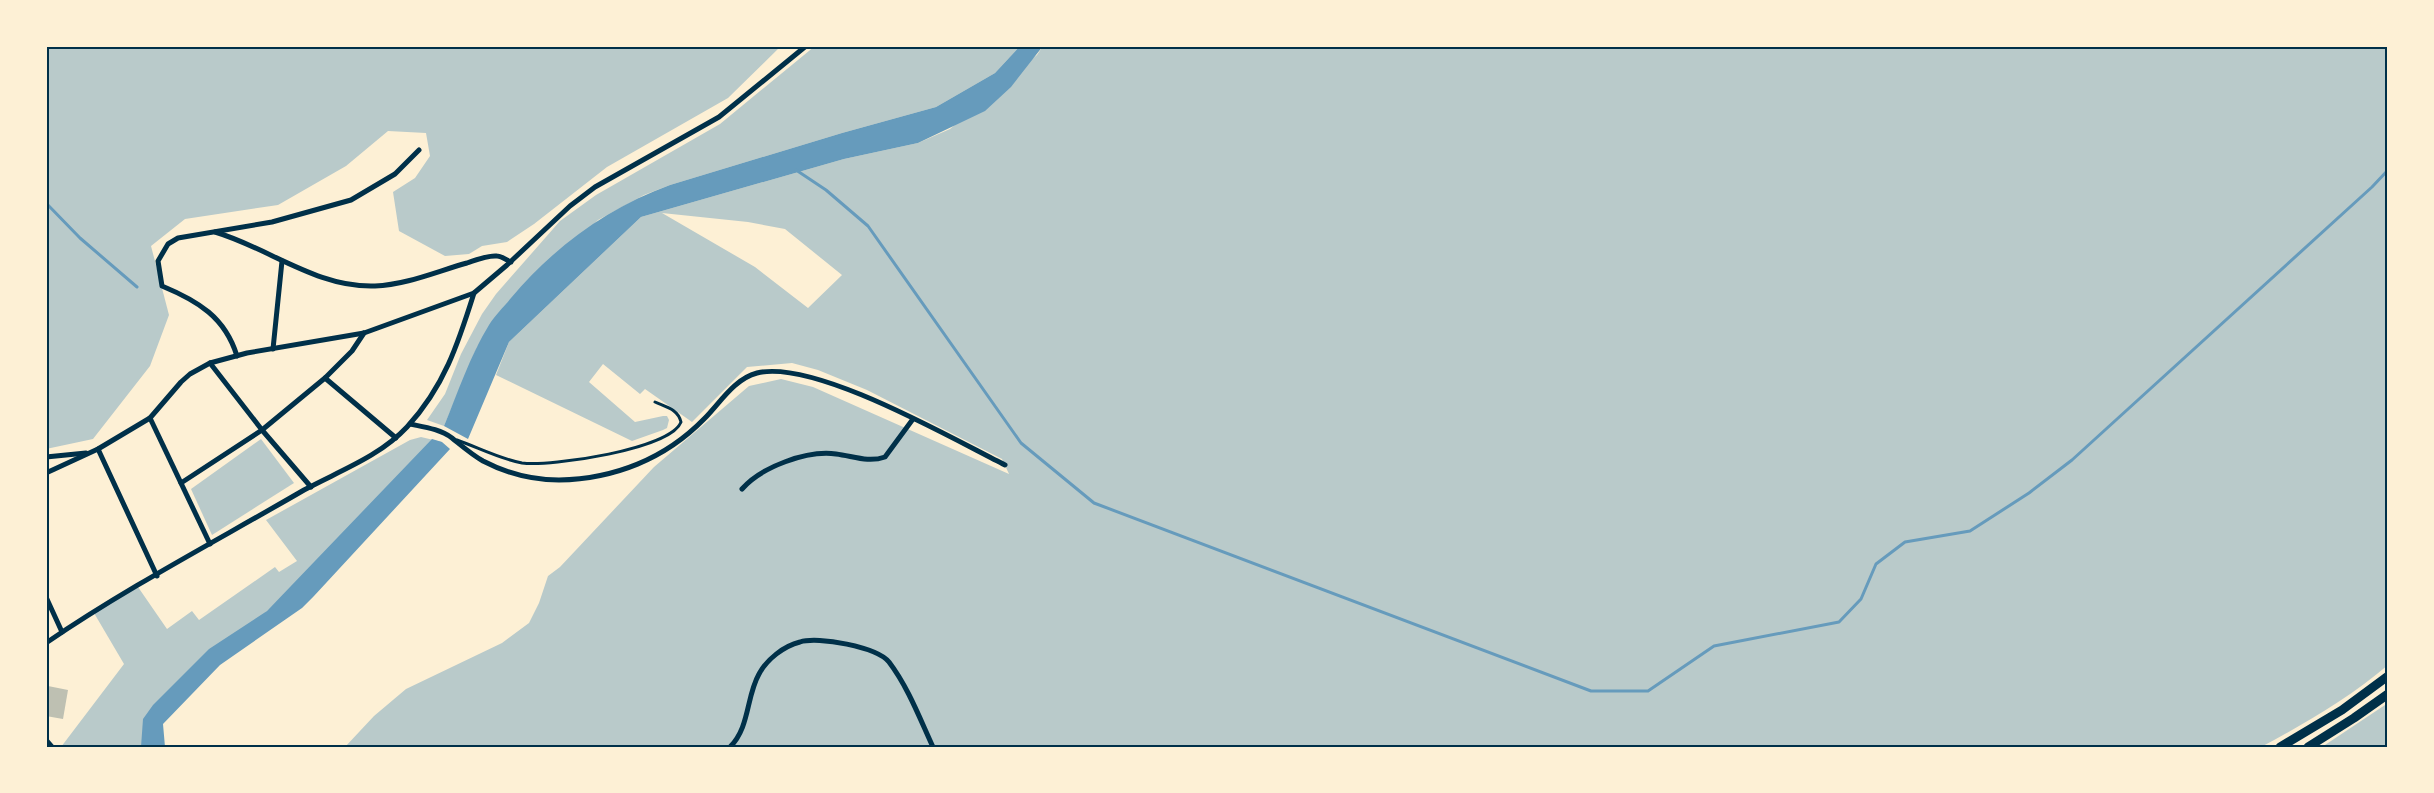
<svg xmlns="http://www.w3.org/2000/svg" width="2434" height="793" font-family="Arial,sans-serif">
<rect width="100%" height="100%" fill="#fdf0d5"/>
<g fill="#b9caca" fill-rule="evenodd">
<polygon points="46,46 781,46 728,98 607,167 534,224 507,242 482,246 469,254 445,256 399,231 393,192 415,178 430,156 426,133 388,131 346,166 278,205 185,219 151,246 169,315 150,366 93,439 46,449"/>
<polygon points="815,46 1020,46 995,73 936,107 842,133 670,185 644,195 598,220 477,347 444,426 427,420 445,394 461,354 482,314 496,294 560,221 596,195 720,124"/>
<path d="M 1043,46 L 2388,46 L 2388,665 C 2349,698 2306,723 2261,747 L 345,747 L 374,716 L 406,689 L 502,643 L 529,623 L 539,603 L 548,576 L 560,567 L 654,467 L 749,386 L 781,379 L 813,387 L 1009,474 L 1002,459 L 867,390 L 818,370 L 792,363 L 747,367 L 692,422 L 645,389 L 640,394 L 603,364 L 589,382 L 635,422 L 663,416 L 667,416 L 669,420 L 667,428 L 663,430 L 632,441 L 496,375 L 509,342 L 641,217 L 844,159 L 918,143 L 950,129 L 1037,55 ZM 662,213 L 748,222 L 785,229 L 842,275 L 808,308 L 755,267 Z"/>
<polygon points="421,437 442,442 166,709 156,747 61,747 124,664 94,613 138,587 167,629 192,611 199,620 275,567 279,572 297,561 266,520 410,440"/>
<polygon points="261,439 294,483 212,535 191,489"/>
<polygon points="2388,703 2388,747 2322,747"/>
</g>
<g fill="#669bbc">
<path d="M 1020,46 L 1043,46 L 1011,87 L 985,111 L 918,143 L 844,159 L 641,217 L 509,342 L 468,439 L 444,426 C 458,392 470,356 489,325 C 495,315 504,307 511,298 C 554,247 607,208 670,185 L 842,133 L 936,107 L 995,73 Z"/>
<polygon points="432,439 442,442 450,449 314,596 302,608 220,665 163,724 165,747 141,747 143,719 153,705 209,649 267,611"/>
</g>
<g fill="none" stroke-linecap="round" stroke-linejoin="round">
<g stroke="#669bbc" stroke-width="3">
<polyline points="796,170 826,190 868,226 1021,443 1094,503 1591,691 1648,691 1714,646 1839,622 1861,599 1876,564 1905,542 1970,531 2029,493 2072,460 2372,187 2388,170"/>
<polyline points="46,203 80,238 137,287"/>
</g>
</g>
<polygon fill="#bec0b2" points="48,686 68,690 63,719 46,716"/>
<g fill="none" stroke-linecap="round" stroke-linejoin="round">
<path stroke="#003049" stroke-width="3" d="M 457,440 C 477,447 500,459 522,463 C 551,467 671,449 681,422 C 678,409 666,407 655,402"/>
<g stroke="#003049" stroke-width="5">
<path d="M 215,232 C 269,248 317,288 375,286 C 406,285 438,271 467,263 C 476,260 488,255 497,256 C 502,256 506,260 511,262"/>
<polyline points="273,349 282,261"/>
<path d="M 237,356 C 225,317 198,301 162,286 L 158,261 L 168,244 L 178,238 L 272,222 L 351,200 L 395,174 L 419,150"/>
<polyline points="210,363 262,430 311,487"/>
<polyline points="325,378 396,438"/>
<polyline points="150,418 210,544"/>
<path d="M 410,424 C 424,427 440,429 452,438 C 462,446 471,454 483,461 C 506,473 532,480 559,480 C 614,479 665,459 704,419 C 720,403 734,379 757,373 C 814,359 951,438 1005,465"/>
<polyline points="98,449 157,576"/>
<polyline points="46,457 86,453"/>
<polyline points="46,473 98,449 150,418 181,382 190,374 210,363 247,353 364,333 474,293 507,265 570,206 595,187 719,117 806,46"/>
<polyline points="181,483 262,430 325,378 352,351 364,333"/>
<path d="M 742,489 C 761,467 807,450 836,454 C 853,456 868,463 885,457 L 913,419"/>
<polyline points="46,597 62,632"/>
<path d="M 46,643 C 128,587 218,540 304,490 C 339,471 379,457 407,427 C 444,387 458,344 474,293"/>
<polyline points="46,740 52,747"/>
<path d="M 730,747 C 750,727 746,697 759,674 C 767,659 784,646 800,642 C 818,636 877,647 889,662 C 908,687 920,719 933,747"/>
</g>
<g stroke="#003049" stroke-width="9">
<polyline points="2280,747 2342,710 2388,676"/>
<polyline points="2308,747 2354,718 2388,694"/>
</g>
</g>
<rect width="2434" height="793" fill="none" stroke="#fdf0d5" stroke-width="95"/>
<rect x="48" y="48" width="2338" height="698" fill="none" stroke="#003049" stroke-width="2"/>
</svg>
